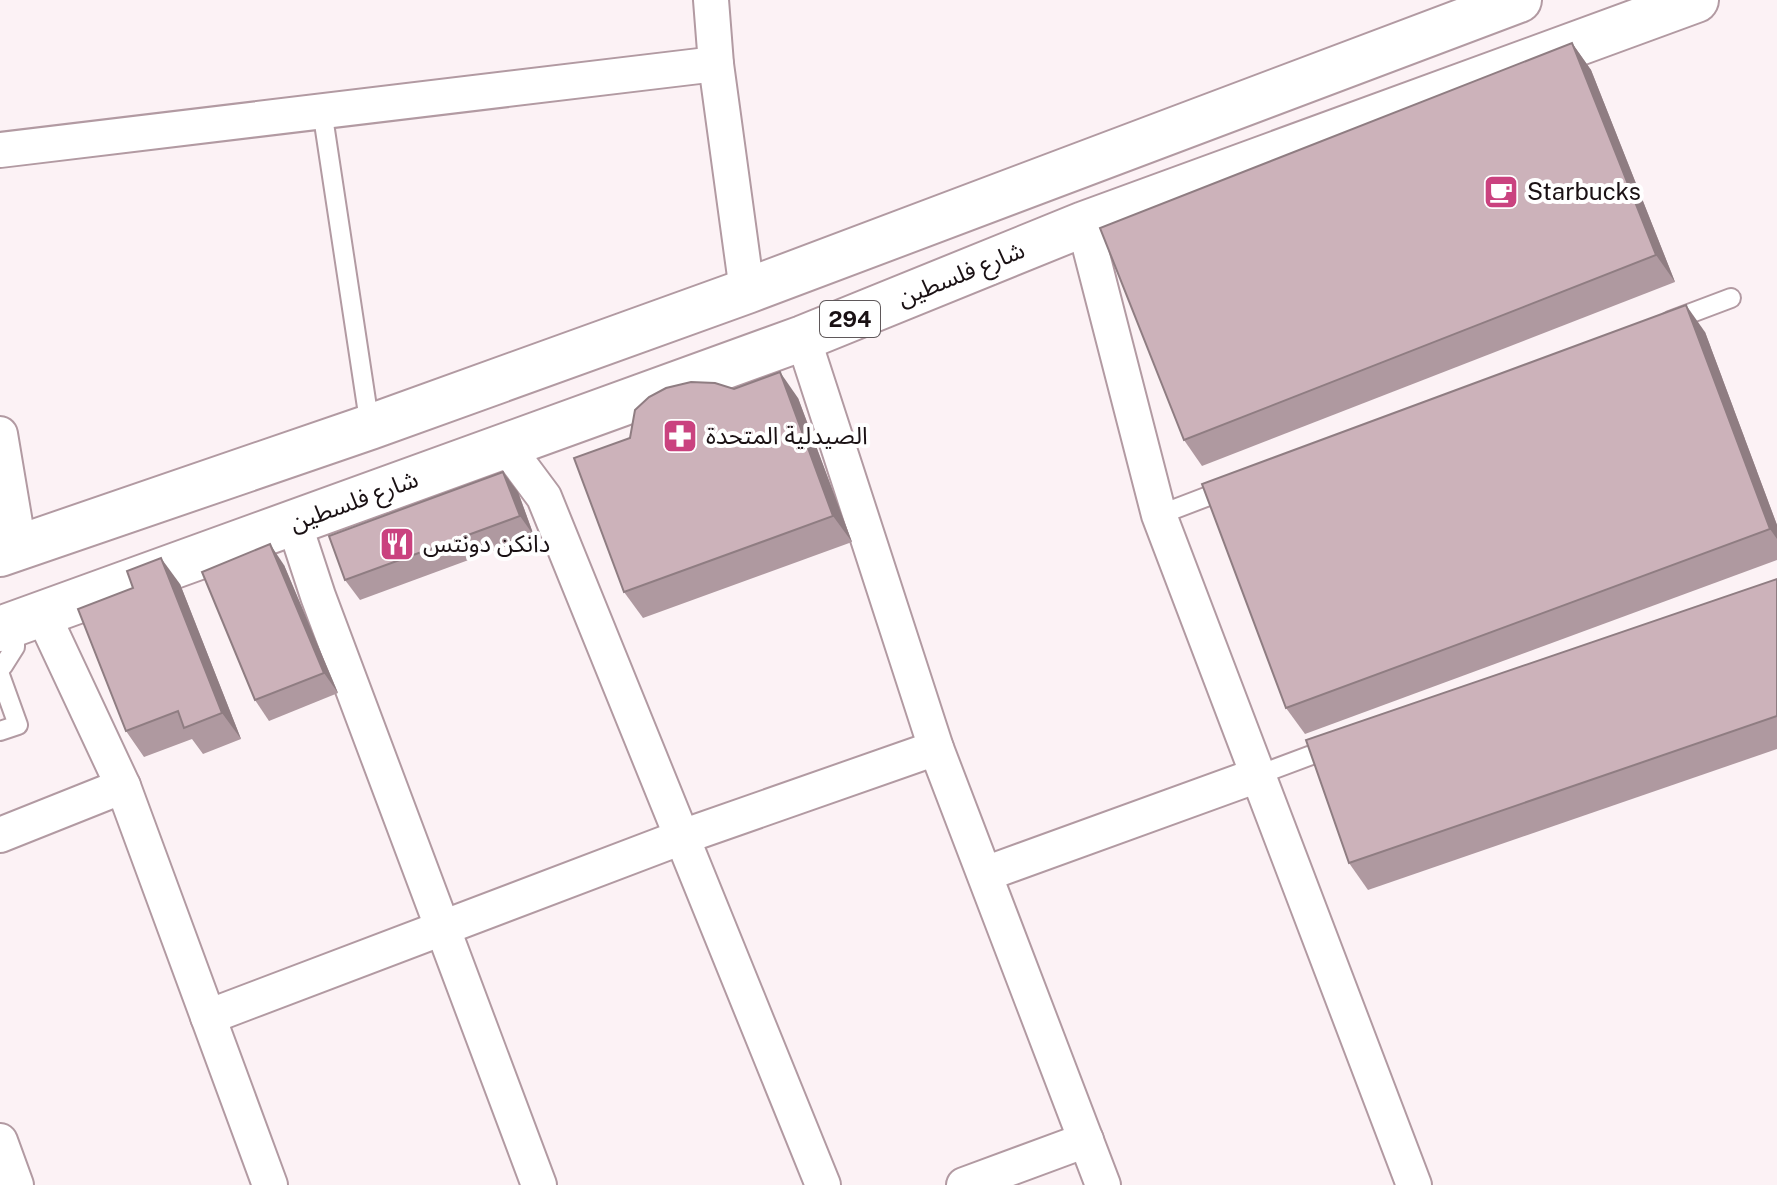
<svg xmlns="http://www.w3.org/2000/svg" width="1777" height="1185" font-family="'Public Sans','Noto Sans Arabic',sans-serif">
<rect width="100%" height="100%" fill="#fcf2f5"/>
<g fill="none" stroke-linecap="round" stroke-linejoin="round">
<g stroke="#b29aa2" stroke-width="22">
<g id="lane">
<polyline points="322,110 370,427"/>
<polyline points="1670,321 1731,298"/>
<polyline points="1159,515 1227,489"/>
<polyline points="0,667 3,666 15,647 15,624"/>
<polyline points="0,675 18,725 0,731"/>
<polyline points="1258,775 1333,747"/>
</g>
</g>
<g stroke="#b29aa2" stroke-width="38">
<g id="street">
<polyline points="711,0 716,64 747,291"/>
<polyline points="0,150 716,64"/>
<polyline points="1084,224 1159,515 1414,1185"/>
<polyline points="803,338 936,748 1103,1185"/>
<polyline points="0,434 19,547"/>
<polyline points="506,446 544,497 823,1185"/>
<polyline points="294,523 318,596 539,1185"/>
<polyline points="43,615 123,786 270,1185"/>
<polyline points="0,835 123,786"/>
<polyline points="985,874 1258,775"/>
<polyline points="208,1017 682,837 936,748"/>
<polyline points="0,1141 16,1185"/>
<polyline points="964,1185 1086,1140"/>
</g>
</g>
<g stroke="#b29aa2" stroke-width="48">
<g id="primary">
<polyline points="0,554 370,427 747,291 1519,0"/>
<polyline points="0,629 803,338 1084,224 1696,0"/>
</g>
</g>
<use href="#lane" stroke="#fff" stroke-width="18"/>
<use href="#street" stroke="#fff" stroke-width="34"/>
<use href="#primary" stroke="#fff" stroke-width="44"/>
</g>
<g fill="#af99a0">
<polygon points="1572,43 1591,70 1675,282 1202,466 1184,440"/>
<polygon points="1705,332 1777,525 1777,560 1305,734 1286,708"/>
<polygon points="734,389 798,398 852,542 643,618 624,592 630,438"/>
<polygon points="503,472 518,492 534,536 360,600 345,580"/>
<polygon points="284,565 338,693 269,721 255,700"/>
<polygon points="1777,579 1777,749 1368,890 1349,863"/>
<polygon points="180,584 241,739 203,754 192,739 144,757 126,731"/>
</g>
<g fill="#8f7d82">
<polygon points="1572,43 1591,70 1675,282 1656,255"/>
<polygon points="1686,305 1705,332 1777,525 1777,539 1770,529"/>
<polygon points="780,372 798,398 852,542 833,516"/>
<polygon points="503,472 518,492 534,536 520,516"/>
<polygon points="270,544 284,565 338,693 324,673"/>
<polygon points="161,558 180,584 241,739 222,713"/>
</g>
<g fill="#ccb2ba" stroke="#8f7d82" stroke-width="2">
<polygon points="1572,43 1656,255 1184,440 1100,228"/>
<polygon points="1686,305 1770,529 1286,708 1202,484"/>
<polygon points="780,372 833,516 624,592 574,458 630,438 635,410 649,397 666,388 691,382 715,383 734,389"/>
<polygon points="503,472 520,516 345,580 329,536"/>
<polygon points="270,544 324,673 255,700 202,572"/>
<polygon points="161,558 222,713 184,728 178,711 126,731 78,609 133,588 127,571"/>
<polygon points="1777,579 1777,716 1349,863 1306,740"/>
</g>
<defs>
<g id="cafe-square" transform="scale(1.8)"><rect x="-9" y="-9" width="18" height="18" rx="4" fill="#ca427f" stroke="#fff"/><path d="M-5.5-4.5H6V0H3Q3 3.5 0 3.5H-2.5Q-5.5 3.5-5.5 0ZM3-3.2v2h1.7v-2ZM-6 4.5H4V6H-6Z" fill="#fff"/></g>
<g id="pharmacy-square" transform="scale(1.8)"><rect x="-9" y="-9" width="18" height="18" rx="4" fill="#ca427f" stroke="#fff"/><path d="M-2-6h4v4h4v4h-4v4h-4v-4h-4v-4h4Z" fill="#fff"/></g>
<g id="restaurant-square" transform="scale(1.8)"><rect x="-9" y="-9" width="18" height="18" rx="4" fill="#ca427f" stroke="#fff"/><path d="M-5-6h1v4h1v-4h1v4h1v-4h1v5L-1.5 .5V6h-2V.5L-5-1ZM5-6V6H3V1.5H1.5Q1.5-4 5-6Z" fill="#fff"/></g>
</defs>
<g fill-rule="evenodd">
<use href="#cafe-square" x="1501" y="192"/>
<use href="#pharmacy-square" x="680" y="436"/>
<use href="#restaurant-square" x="397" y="544"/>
</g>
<g text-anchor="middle" stroke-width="8" stroke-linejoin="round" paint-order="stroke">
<rect fill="#fff" stroke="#5f585a" stroke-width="2" x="820" y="301" width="60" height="36" rx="6"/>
<g font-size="22" font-weight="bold" fill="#1a1114">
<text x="850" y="327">294</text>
</g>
<g font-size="24" fill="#1a1114" stroke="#fff" text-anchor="start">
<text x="1527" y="200">Starbucks</text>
<text x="706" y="444">الصيدلية المتحدة</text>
<text x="423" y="552">دانكن دونتس</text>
</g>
<g font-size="24" fill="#1a1114" stroke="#fff">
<text transform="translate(961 274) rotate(-22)" y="8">شارع فلسطين</text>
<text transform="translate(354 501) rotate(-20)" y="8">شارع فلسطين</text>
</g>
</g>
</svg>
